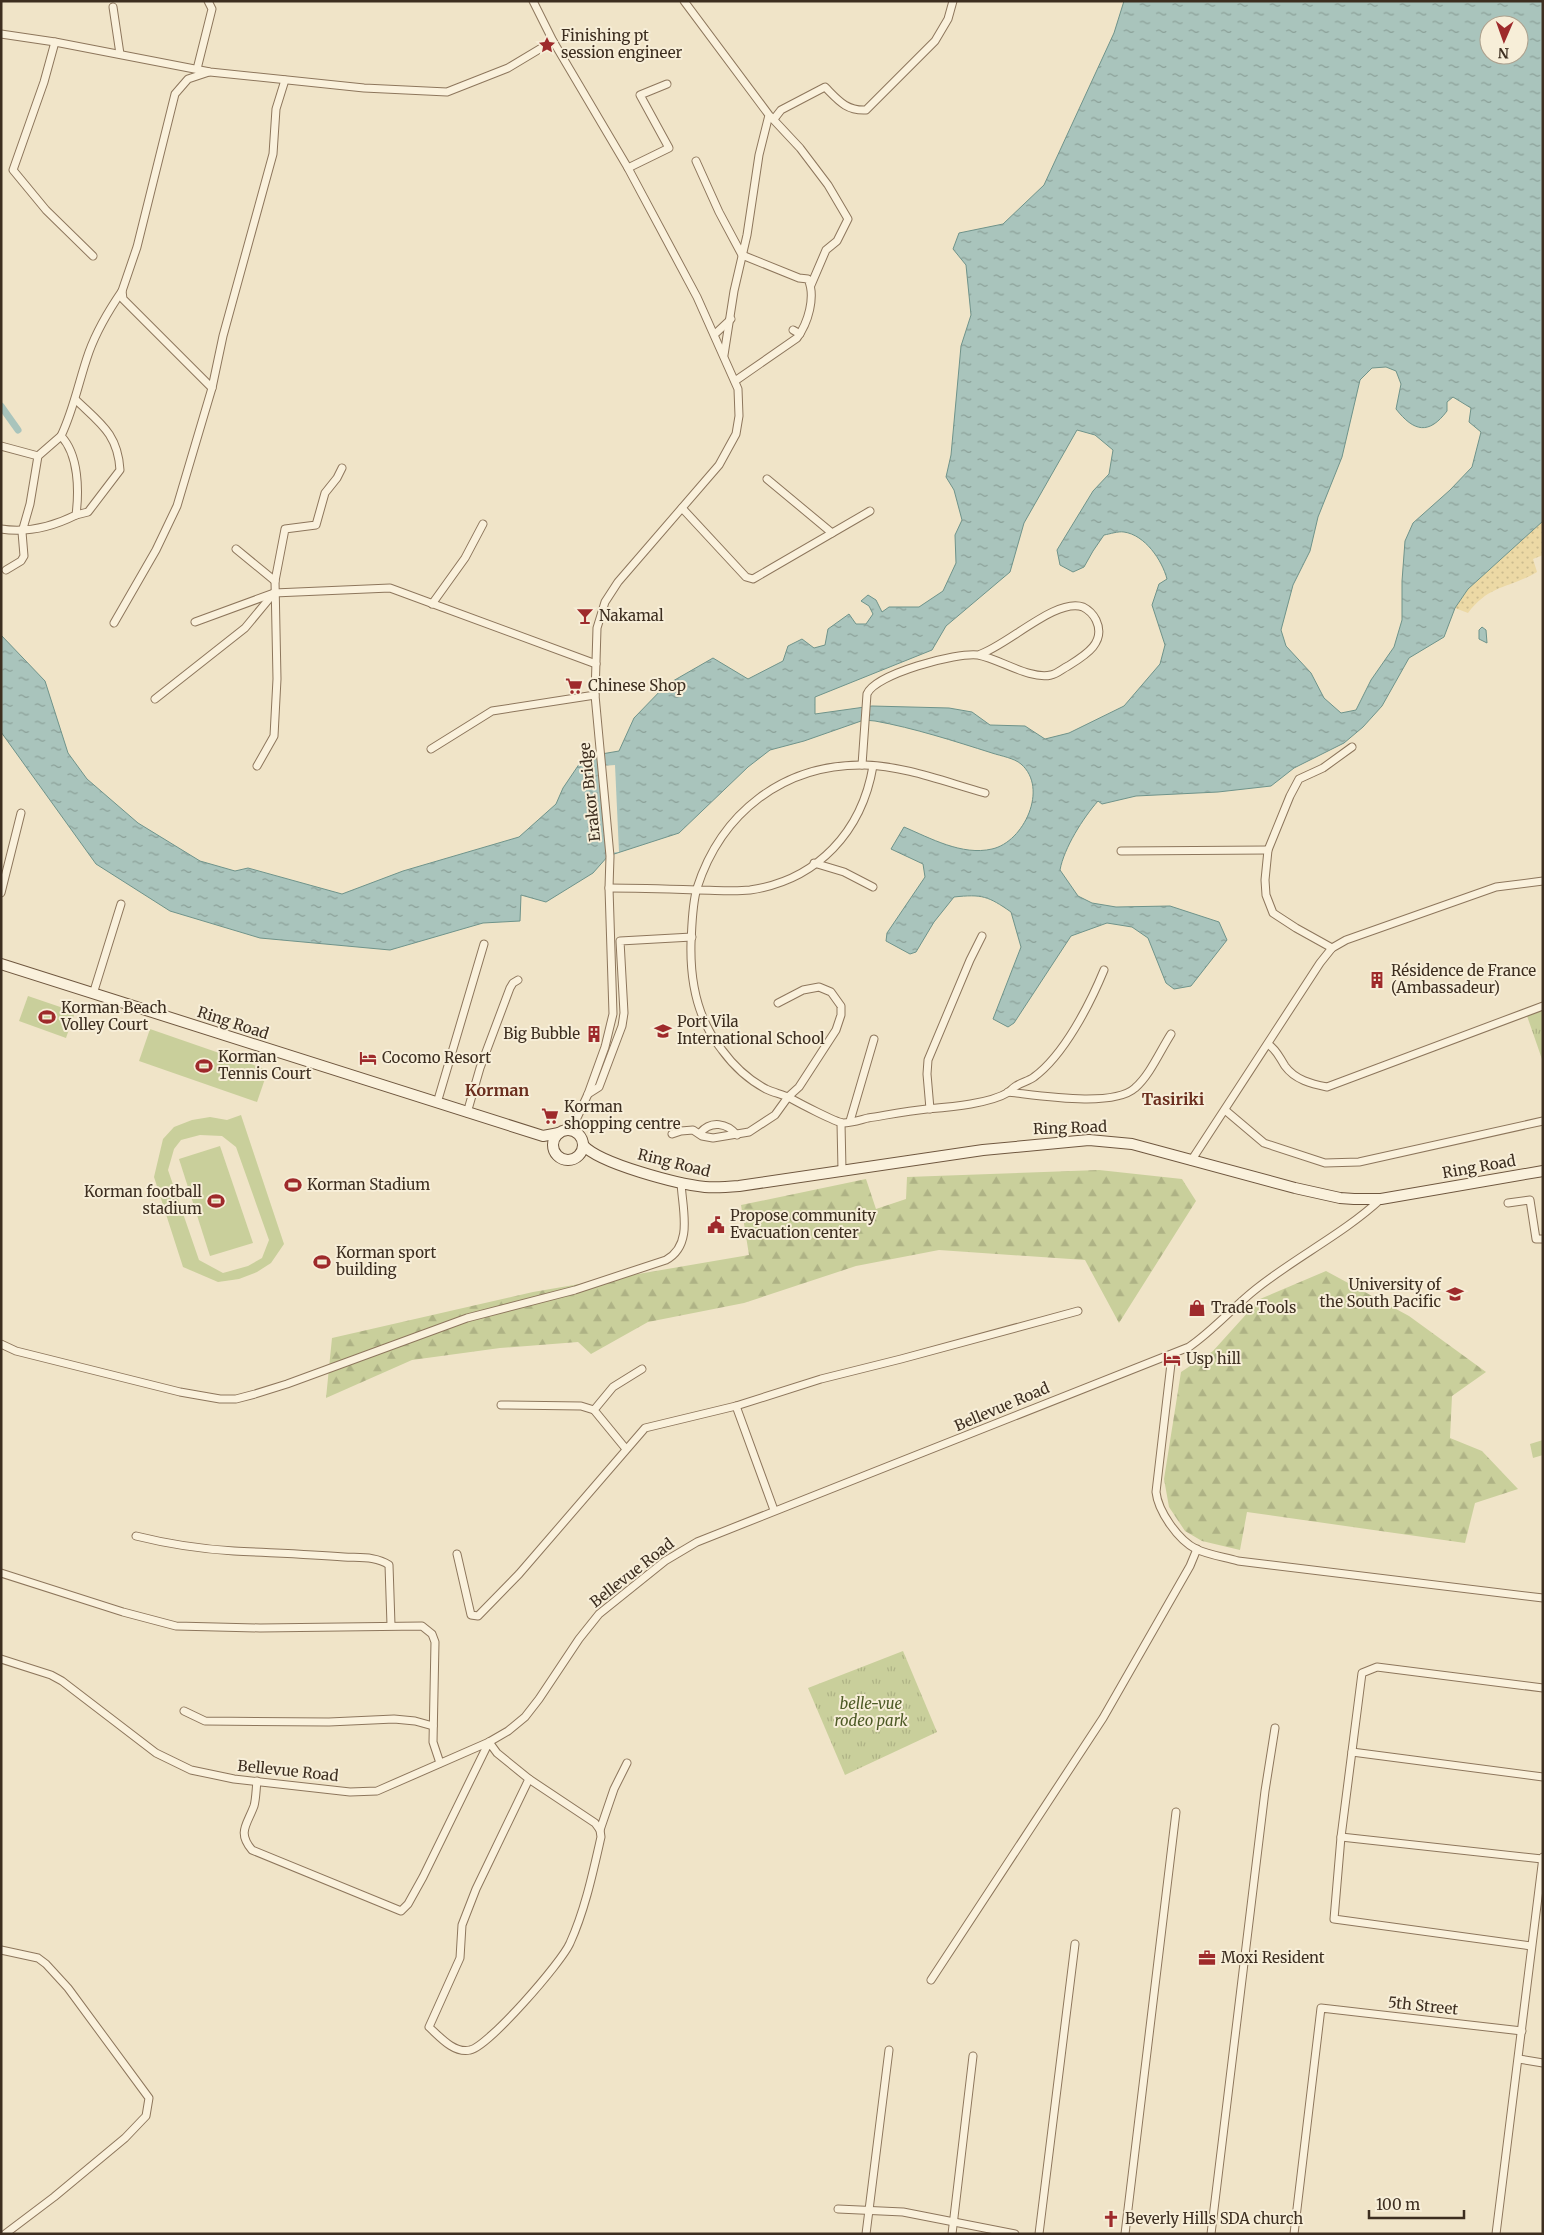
<svg xmlns="http://www.w3.org/2000/svg" width="1544" height="2235" font-family="Merriweather,serif">
<defs>
<pattern id="grass-tufts" width="24" height="20" patternUnits="userSpaceOnUse" patternTransform="scale(1.25)"><rect width="24" height="20" fill="#c9cf9b"/><path d="M3 7l-1-3M5 7V3M7 7l1-3M15 17l-1-3M17 17v-4M19 17l1-3" fill="none" stroke="#aeb285"/></pattern>
<pattern id="forest-firs" width="22" height="20" patternUnits="userSpaceOnUse" patternTransform="scale(1.25)"><rect width="22" height="20" fill="#c9cf9b"/><path d="M5 1l3.5 6h-7zM16 11l3.5 6h-7z" fill="#aeb285"/></pattern>
<pattern id="sand-dots" width="8" height="8" patternUnits="userSpaceOnUse" patternTransform="scale(1.25)"><rect width="8" height="8" fill="#ecd9a5"/><path d="M2 2h.1M6 6h.1" fill="none" stroke="#cbbb8e" stroke-width="1.8" stroke-linecap="round"/></pattern>
<pattern id="water-ripples" width="26" height="14" patternUnits="userSpaceOnUse" patternTransform="scale(1.25)"><rect width="26" height="14" fill="#a9c4bc"/><path d="M2 4q2-2 4 0t4 0M15 11q2-2 4 0t4 0" fill="none" stroke="#8ba098"/></pattern>
</defs>
<rect width="100%" height="100%" fill="#f0e4c8"/>
<g fill="url(#grass-tufts)">
<polygon points="1543,1008 1543,1062 1526,1013"/>
<polygon points="903,1651 937,1732 845,1775 808,1688"/>
</g>
<g fill="url(#forest-firs)">
<polygon points="1099,1170 1182,1179 1196,1201 1119,1323 1085,1260 939,1250 856,1266 744,1303 648,1322 591,1354 578,1342 500,1348 412,1360 326,1398 332,1338 533,1292 749,1255 741,1205 866,1179 876,1209 906,1199 907,1177"/>
<polygon points="1326,1271 1409,1316 1486,1372 1452,1396 1450,1438 1482,1451 1518,1489 1475,1503 1465,1543 1247,1512 1240,1550 1202,1541 1185,1531 1169,1507 1164,1479 1181,1372 1213,1351 1260,1299"/>
</g>
<path fill="url(#sand-dots)" d="M 1543,521 L 1543,555 L 1533,559 L 1537,572 C 1508,589 1490,584 1468,613 L 1455,608 L 1468,589 Z"/>
<g fill="#c9cf9b" fill-rule="evenodd">
<polygon points="28,996 75,1012 66,1038 19,1021"/>
<polygon points="150,1029 268,1070 257,1102 139,1061"/>
<path d="M 241,1115 L 284,1244 L 271,1263 L 257,1272 L 239,1279 L 218,1282 L 183,1267 L 154,1177 L 163,1139 L 174,1127 L 192,1120 L 210,1117 L 227,1120 ZM 200,1135 L 222,1136 L 236,1147 L 269,1240 L 262,1258 L 248,1266 L 223,1273 L 199,1260 L 168,1170 L 174,1149 L 181,1140 Z"/>
<polygon points="220,1146 253,1243 210,1256 179,1159"/>
<polygon points="1543,1440 1543,1455 1533,1458 1530,1444"/>
</g>
<g fill="url(#water-ripples)" stroke="#6f938a" fill-rule="evenodd">
<path d="M 1124,1 L 1543,1 L 1543,521 L 1468,589 L 1455,608 L 1444,637 L 1409,658 L 1382,706 L 1363,727 L 1344,743 L 1294,768 L 1271,786 L 1218,792 L 1136,796 L 1102,804 L 1098,801 C 1083,818 1064,848 1060,870 L 1078,896 L 1092,903 L 1116,907 L 1170,906 L 1219,922 L 1227,940 L 1191,986 L 1174,989 L 1166,983 L 1148,938 L 1132,927 L 1107,923 L 1071,936 L 1014,1023 L 1008,1027 L 993,1019 L 1021,947 L 1011,912 C 988,896 982,894 954,897 L 934,922 L 916,952 L 910,954 L 886,941 L 887,933 L 925,877 L 923,864 L 891,849 L 904,827 C 930,838 962,856 992,849 C 1024,842 1049,788 1021,764 C 1014,758 1001,756 992,753 C 954,741 914,728 875,721 L 864,720 L 804,741 L 770,750 L 748,767 L 679,833 L 608,856 L 593,873 L 546,902 L 521,895 L 520,921 L 483,923 L 390,950 L 260,938 L 170,911 L 96,864 L 1,732 L 1,635 L 45,681 L 68,753 L 87,779 L 138,823 L 200,861 L 235,871 L 248,868 L 342,894 L 403,871 L 519,837 L 556,804 L 563,788 L 584,757 L 619,751 L 634,718 L 666,685 L 713,658 L 748,679 L 783,661 L 788,646 L 802,639 L 814,648 L 825,645 L 828,629 L 849,614 L 856,624 L 866,624 L 873,614 L 869,606 L 861,601 L 868,595 L 876,600 L 882,612 L 889,607 L 919,607 L 943,591 L 956,563 L 955,535 L 962,520 L 954,490 L 946,477 L 951,455 L 961,346 L 971,315 L 966,265 L 953,249 L 959,233 L 1003,224 L 1044,185 L 1114,33 ZM 1489,25 L 1519,25 L 1519,55 L 1489,55 ZM 1386,367 L 1396,371 L 1401,384 L 1396,409 C 1414,432 1429,435 1447,411 L 1447,402 L 1453,397 L 1471,408 L 1469,422 L 1481,432 L 1472,467 L 1450,490 L 1413,523 L 1405,541 L 1402,581 L 1402,620 L 1394,647 L 1371,680 L 1356,710 L 1341,713 L 1324,698 L 1311,673 L 1286,646 L 1281,630 L 1293,585 L 1310,551 L 1318,517 L 1342,457 L 1360,380 L 1372,368 ZM 1077,430 L 1095,435 L 1113,450 L 1109,474 L 1093,491 L 1057,550 L 1060,565 L 1073,572 L 1084,567 L 1093,551 L 1104,535 C 1110,534 1118,531 1124,532 C 1145,535 1162,560 1167,579 L 1159,584 L 1152,605 L 1165,645 L 1160,664 L 1124,706 L 1069,733 L 1045,739 L 1025,726 L 990,725 L 972,712 L 949,708 L 872,706 L 815,714 L 815,697 L 932,650 L 946,626 L 1010,572 L 1024,523 Z"/>
<polygon points="1482,627 1486,630 1487,643 1479,639 1479,630"/>
</g>
<polygon fill="#f0e4c8" points="615,765 619,852 607,853 601,766"/>
<g fill="none" stroke-linecap="round" stroke-linejoin="round">
<polyline stroke="#a9c4bc" stroke-width="7" points="1,406 18,430"/>
<g stroke="#8d765c" stroke-width="9">
<g id="street">
<polyline points="533,1 553,41 628,168 697,297 738,389 739,416 736,434 719,465 618,582 605,602 597,628 595,695 610,856 609,888 613,1014 605,1047 588,1094 576,1120 564,1131"/>
<polyline points="684,1 769,115 759,155 747,235 734,291 724,355"/>
<polyline points="113,7 120,54"/>
<polyline points="1,34 55,42 210,72 364,88 447,92 508,68 553,41"/>
<polyline points="55,42 44,82 13,170 46,210 93,256"/>
<polyline points="197,69 212,9 208,1"/>
<polyline points="209,72 188,79 175,94 137,247 122,291 123,299 212,388"/>
<polyline points="771,117 800,148 828,185 848,219 837,241 826,250 811,285"/>
<path d="M 774,119 L 781,110 L 825,87 C 838,100 846,111 866,110 L 935,41 L 948,19 L 953,1"/>
<path d="M 696,161 L 719,212 L 742,255 L 799,278 L 808,279 C 816,297 808,323 797,338 L 735,381"/>
<polyline points="628,168 669,148 640,95 667,84"/>
<polyline points="793,330 800,334"/>
<polyline points="715,334 731,319"/>
<polyline points="1,446 38,456"/>
<polyline points="767,479 832,533"/>
<polyline points="682,508 746,577 753,579 870,511"/>
<path d="M 76,515 L 88,512 L 120,470 C 118,434 100,423 76,400"/>
<path d="M 1,529 C 27,533 52,527 76,515 C 79,491 79,455 61,436 C 74,409 79,380 89,352 C 97,330 109,310 122,291"/>
<polyline points="236,549 275,581"/>
<polyline points="6,570 21,561 24,556 22,532 30,504 38,456 61,436"/>
<polyline points="432,604 465,558 483,524"/>
<polyline points="195,622 274,593 390,588 596,664"/>
<polyline points="114,623 156,550 177,506 212,388 223,336 273,154 276,109 285,80"/>
<polyline points="155,699 245,628 274,593"/>
<polyline points="431,749 492,711 595,695"/>
<path d="M 862,765 L 867,694 C 875,674 957,652 978,655 C 1000,659 1030,680 1051,675 C 1057,674 1062,669 1068,666 C 1084,656 1107,643 1096,620 C 1093,614 1089,610 1083,607 C 1056,597 1006,647 978,655"/>
<polyline points="257,766 274,736 277,679 275,581 285,529 316,525 325,493 337,478 342,468"/>
<path d="M 985,793 C 945,782 905,766 864,765 C 783,764 721,813 697,888 C 692,905 692,925 691,943 C 690,981 697,1019 722,1050 C 733,1065 749,1080 766,1089 C 774,1093 782,1094 790,1098 C 799,1103 835,1122 843,1123 C 851,1123 860,1120 868,1118 C 887,1115 907,1111 927,1109 C 950,1107 989,1104 1009,1092 C 1011,1090 1014,1087 1016,1086 C 1022,1082 1029,1081 1034,1077 C 1064,1055 1090,1004 1104,970"/>
<polyline points="1121,851 1268,850"/>
<polyline points="814,863 844,872 873,887"/>
<path d="M 609,888 C 638,888 668,889 697,890 C 715,890 733,892 750,890 C 818,880 862,831 873,766"/>
<polyline points="1,893 21,813"/>
<polyline points="1332,948 1296,928 1273,913 1266,895 1265,880 1268,850 1290,796 1299,779 1323,768 1352,747"/>
<polyline points="93,994 121,904"/>
<path d="M 1268,1044 C 1277,1050 1279,1057 1285,1066 C 1295,1080 1312,1084 1327,1087 L 1543,1006"/>
<path d="M 1008,1092 C 1037,1095 1113,1108 1135,1088 C 1150,1075 1160,1051 1171,1034"/>
<polyline points="588,1094 599,1087 622,1026 624,1013 620,941 692,937"/>
<polyline points="437,1103 484,944"/>
<polyline points="930,1109 927,1074 928,1060 970,960 982,936"/>
<polyline points="1225,1110 1264,1143 1325,1163 1359,1162 1543,1121"/>
<polyline points="467,1113 480,1068 510,988 513,983 518,980"/>
<polyline points="576,1120 578,1135"/>
<polyline points="850,1121 874,1039"/>
<polyline points="841,1123 842,1170"/>
<path d="M 700,1133 C 711,1120 727,1123 737,1135"/>
<polyline points="672,1134 681,1131 693,1130 702,1136 713,1138 749,1132 775,1115 788,1097 799,1087 836,1030 841,1015 841,1006 831,992 819,987 803,990 778,1003"/>
<polyline points="1191,1161 1320,963 1332,948 1346,940 1496,887 1543,881"/>
<polyline points="1508,1203 1530,1200 1536,1239 1543,1239"/>
<path d="M 1,1344 L 16,1351 L 180,1392 L 220,1399 L 236,1399 L 255,1394 L 287,1384 L 467,1318 L 575,1290 L 666,1260 C 694,1245 682,1208 681,1182"/>
<path d="M 1172,1355 L 1156,1492 C 1158,1511 1178,1540 1196,1549 C 1209,1555 1224,1557 1238,1561 L 1543,1598"/>
<polyline points="501,1405 581,1406 594,1410"/>
<polyline points="736,1406 774,1510"/>
<polyline points="626,1449 594,1410 613,1387 642,1369"/>
<path d="M 136,1536 C 168,1544 200,1549 234,1551 C 271,1553 307,1554 344,1557 C 359,1558 376,1556 389,1565 L 391,1625"/>
<polyline points="457,1554 471,1615 478,1616 519,1574 645,1428 736,1406 821,1379 901,1359 1078,1311"/>
<polyline points="1,1573 123,1612 176,1626 260,1628 422,1626 432,1634 435,1642 433,1742 440,1763"/>
<path d="M 1,1659 L 51,1675 L 62,1681 L 156,1753 L 191,1770 L 234,1779 L 350,1792 L 377,1791 L 489,1742 L 508,1731 L 525,1717 L 539,1699 L 579,1639 L 599,1614 L 665,1561 L 697,1542 L 1189,1347 C 1214,1330 1233,1307 1256,1289 C 1296,1257 1343,1234 1381,1199"/>
<polyline points="184,1711 205,1721 329,1722 394,1719 415,1721 433,1726"/>
<polyline points="1352,1752 1543,1777"/>
<polyline points="529,1779 595,1823 600,1830 614,1789 627,1763"/>
<path d="M 257,1781 C 256,1789 256,1799 254,1806 C 247,1825 237,1832 252,1850 L 401,1911 L 408,1904 L 423,1877 L 489,1742 L 497,1753 L 529,1779 L 476,1889 L 462,1925 L 460,1958 L 429,2027 C 439,2036 454,2054 470,2050 C 488,2047 562,1962 570,1943 C 585,1910 593,1872 601,1837 L 600,1830"/>
<polyline points="1341,1837 1542,1859"/>
<polyline points="1531,1946 1334,1919 1341,1837 1362,1673 1377,1667 1543,1688"/>
<polyline points="1,1950 38,1958 46,1964 68,1988 149,2098 146,2116 125,2138 54,2197 5,2234"/>
<polyline points="931,1980 1103,1718 1190,1566 1197,1549"/>
<polyline points="1519,2059 1543,2063"/>
<polyline points="838,2209 903,2212 1015,2234"/>
<polyline points="866,2234 889,2050"/>
<polyline points="952,2234 973,2056"/>
<polyline points="1039,2234 1075,1944"/>
<polyline points="1125,2234 1176,1812"/>
<polyline points="1211,2234 1265,1791 1275,1728"/>
<polyline points="1294,2234 1321,2008 1522,2031"/>
<polyline points="1496,2234 1543,1857"/>
</g>
</g>
<g stroke="#6f573f" stroke-width="12">
<g id="secondary">
<polyline points="1,964 543,1136 559,1133"/>
<circle cx="568" cy="1145" r="15"/>
<path d="M 583,1145 C 600,1164 678,1184 705,1187 C 716,1188 728,1187 739,1186 L 983,1150 L 1089,1140 L 1132,1144 L 1295,1188 L 1340,1198 L 1354,1199 L 1381,1199 L 1543,1171"/>
</g>
</g>
<use href="#street" stroke="#faf1dc" stroke-width="7"/>
<use href="#secondary" stroke="#faf1dc" stroke-width="10"/>
</g>
<defs>
<g id="sight-bare" transform="scale(1.35)"><path d="M0-6L1.8-2.2L6-1.7L2.9 1.2L3.7 5.4L0 3.3L-3.7 5.4L-2.9 1.2L-6-1.7L-1.8-2.2Z" fill="#9e2a2b" stroke="#f7eed8" stroke-width="2.5" paint-order="stroke"/></g>
<g id="bar-bare" transform="scale(1.35)"><path d="M-6-5H6L.8 .8V4.5H3.5V6h-7V4.5H-.8V.8Z" fill="#9e2a2b" stroke="#f7eed8" stroke-width="2.5" paint-order="stroke"/></g>
<g id="supermarket-bare" transform="scale(1.35)"><path d="M-6-5.5h2.5l.6 2H6L4.5 2H-2.5L-4.4-4H-6ZM-1.5 3.2a1.3 1.3 0 1 0 .1 0ZM3 3.2a1.3 1.3 0 1 0 .1 0Z" fill="#9e2a2b" stroke="#f7eed8" stroke-width="2.5" paint-order="stroke"/></g>
<g id="building-bare" transform="scale(1.35)"><path d="M-4-6H4V6H1V3H-1V6H-4ZM-2.5-4.3h1.7v1.8h-1.7ZM.8-4.3h1.7v1.8H.8ZM-2.5-1h1.7V.8h-1.7ZM.8-1h1.7V.8H.8Z" fill="#9e2a2b" stroke="#f7eed8" stroke-width="2.5" paint-order="stroke"/></g>
<g id="stadium-bare" transform="scale(1.35)"><path d="M0-5a6.5 5 0 1 0 0 10a6.5 5 0 1 0 0-10ZM-3.5-1.8h7v3.6h-7Z" fill="#9e2a2b" stroke="#f7eed8" stroke-width="2.5" paint-order="stroke"/></g>
<g id="school-bare" transform="scale(1.35)"><path d="M0-5L7-2L0 1L-7-2ZM-4 1L0 2.5L4 1V4Q0 6-4 4Z" fill="#9e2a2b" stroke="#f7eed8" stroke-width="2.5" paint-order="stroke"/></g>
<g id="hotel-bare" transform="scale(1.35)"><path d="M-6-4.5h1.5V1H6V5H4.5V3h-9V5H-6ZM-4 0a1.8 1.8 0 1 1 3.6 0ZM.5 0V-2.5h3Q6-2.5 6 0Z" fill="#9e2a2b" stroke="#f7eed8" stroke-width="2.5" paint-order="stroke"/></g>
<g id="civic-bare" transform="scale(1.35)"><path d="M-.6-6.5H3V-4.5H.6V-3L4-1V1h2V6H-6V1h2V-1L-.6-3ZM-1.2 2.5V6h2.4V2.5Z" fill="#9e2a2b" stroke="#f7eed8" stroke-width="2.5" paint-order="stroke"/></g>
<g id="university-bare" transform="scale(1.35)"><path d="M0-5L7-2L0 1L-7-2ZM-4 1L0 2.5L4 1V4Q0 6-4 4Z" fill="#9e2a2b" stroke="#f7eed8" stroke-width="2.5" paint-order="stroke"/></g>
<g id="shop-bare" transform="scale(1.35)"><path d="M-5-2.5h2.3a2.7 3.5 0 0 1 5.4 0H5L5.5 6h-11ZM-1.5-2.5h3a1.5 2.3 0 0 0-3 0Z" fill="#9e2a2b" stroke="#f7eed8" stroke-width="2.5" paint-order="stroke"/></g>
<g id="office-bare" transform="scale(1.35)"><path d="M-6-3h4V-5.5h4V-3h4V5H-6ZM-1-4.5V-3h2v-1.5ZM-6 0V1H6V0Z" fill="#9e2a2b" stroke="#f7eed8" stroke-width="2.5" paint-order="stroke"/></g>
<g id="church-bare" transform="scale(1.35)"><path d="M-1.2-6h2.4v3.5h3.3v2.4h-3.3V6h-2.4V-.1h-3.3v-2.4h3.3Z" fill="#9e2a2b" stroke="#f7eed8" stroke-width="2.5" paint-order="stroke"/></g>
</defs>
<g fill-rule="evenodd">
<use href="#sight-bare" x="547" y="45"/>
<use href="#bar-bare" x="585" y="616"/>
<use href="#supermarket-bare" x="574" y="686"/>
<use href="#building-bare" x="1377" y="980"/>
<use href="#stadium-bare" x="47" y="1017"/>
<use href="#school-bare" x="663" y="1031"/>
<use href="#building-bare" x="594" y="1034"/>
<use href="#hotel-bare" x="368" y="1058"/>
<use href="#stadium-bare" x="204" y="1066"/>
<use href="#supermarket-bare" x="550" y="1116"/>
<use href="#stadium-bare" x="293" y="1185"/>
<use href="#stadium-bare" x="216" y="1201"/>
<use href="#civic-bare" x="716" y="1225"/>
<use href="#stadium-bare" x="322" y="1262"/>
<use href="#university-bare" x="1455" y="1294"/>
<use href="#shop-bare" x="1197" y="1308"/>
<use href="#hotel-bare" x="1172" y="1359"/>
<use href="#office-bare" x="1207" y="1958"/>
<use href="#church-bare" x="1111" y="2219"/>
</g>
<g text-anchor="middle" stroke-width="4" stroke-linejoin="round" paint-order="stroke">
<g font-size="15" fill="#3d2e20" stroke="#f7eed8" text-anchor="start">
<text x="561" y="41">Finishing pt<tspan x="561" dy="17">session engineer</tspan></text>
<text x="599" y="621">Nakamal</text>
<text x="588" y="691">Chinese Shop</text>
<text x="1391" y="976">Résidence de France<tspan x="1391" dy="17">(Ambassadeur)</tspan></text>
<text x="61" y="1013">Korman Beach<tspan x="61" dy="17">Volley Court</tspan></text>
<text x="677" y="1027">Port Vila<tspan x="677" dy="17">International School</tspan></text>
<text x="580" y="1039" text-anchor="end">Big Bubble</text>
<text x="218" y="1062">Korman<tspan x="218" dy="17">Tennis Court</tspan></text>
<text x="382" y="1063">Cocomo Resort</text>
<text x="564" y="1112">Korman<tspan x="564" dy="17">shopping centre</tspan></text>
<text x="307" y="1190">Korman Stadium</text>
<text x="202" y="1197" text-anchor="end">Korman football<tspan x="202" dy="17">stadium</tspan></text>
<text x="730" y="1221">Propose community<tspan x="730" dy="17">Evacuation center</tspan></text>
<text x="336" y="1258">Korman sport<tspan x="336" dy="17">building</tspan></text>
<text x="1441" y="1290" text-anchor="end">University of<tspan x="1441" dy="17">the South Pacific</tspan></text>
<text x="1211" y="1313">Trade Tools</text>
<text x="1186" y="1364">Usp hill</text>
<text x="1221" y="1963">Moxi Resident</text>
<text x="1125" y="2224">Beverly Hills SDA church</text>
</g>
<g font-size="15" fill="#3d2e20" stroke="#f7eed8">
<text transform="translate(590 792) rotate(-96)" y="5">Erakor Bridge</text>
<text transform="translate(233 1023) rotate(18)" y="5">Ring Road</text>
<text transform="translate(1070 1128) rotate(-2)" y="5">Ring Road</text>
<text transform="translate(674 1163) rotate(14)" y="5">Ring Road</text>
<text transform="translate(1479 1167) rotate(-10)" y="5">Ring Road</text>
<text transform="translate(1002 1407) rotate(-23)" y="5">Bellevue Road</text>
<text transform="translate(632 1573) rotate(-38)" y="5">Bellevue Road</text>
<text transform="translate(288 1771) rotate(6)" y="5">Bellevue Road</text>
<text transform="translate(1423 2006) rotate(6)" y="5">5th Street</text>
</g>
<g font-size="15" font-style="italic" fill="#4d5a26" stroke="#f7eed8">
<text x="871" y="1709">belle-vue<tspan x="871" dy="17">rodeo park</tspan></text>
</g>
<g font-size="16" font-weight="bold" fill="#6b2e1e" stroke="#f7eed8">
<text x="497" y="1096">Korman</text>
<text x="1173" y="1105">Tasiriki</text>
</g>
</g>
<rect width="1544" height="2235" fill="none" stroke="#3d2e20" stroke-width="5"/>
<g transform="translate(1504 40) rotate(182)"><circle r="24" fill="#f7eed8" stroke="#ada18e"/>
<path d="M0-4L9 19L0 12L-9 19Z" fill="#9e2a2b"/>
<text y="-8" font-size="14" font-weight="bold" text-anchor="middle" fill="#3d2e20">N</text>
</g>
<path d="M1369 2210v8h95v-8" fill="none" stroke="#3d2e20" stroke-width="2.5"/>
<text x="1376" y="2210" font-size="15" fill="#3d2e20" stroke="#f7eed8" stroke-width="4" paint-order="stroke">100 m</text>
</svg>
